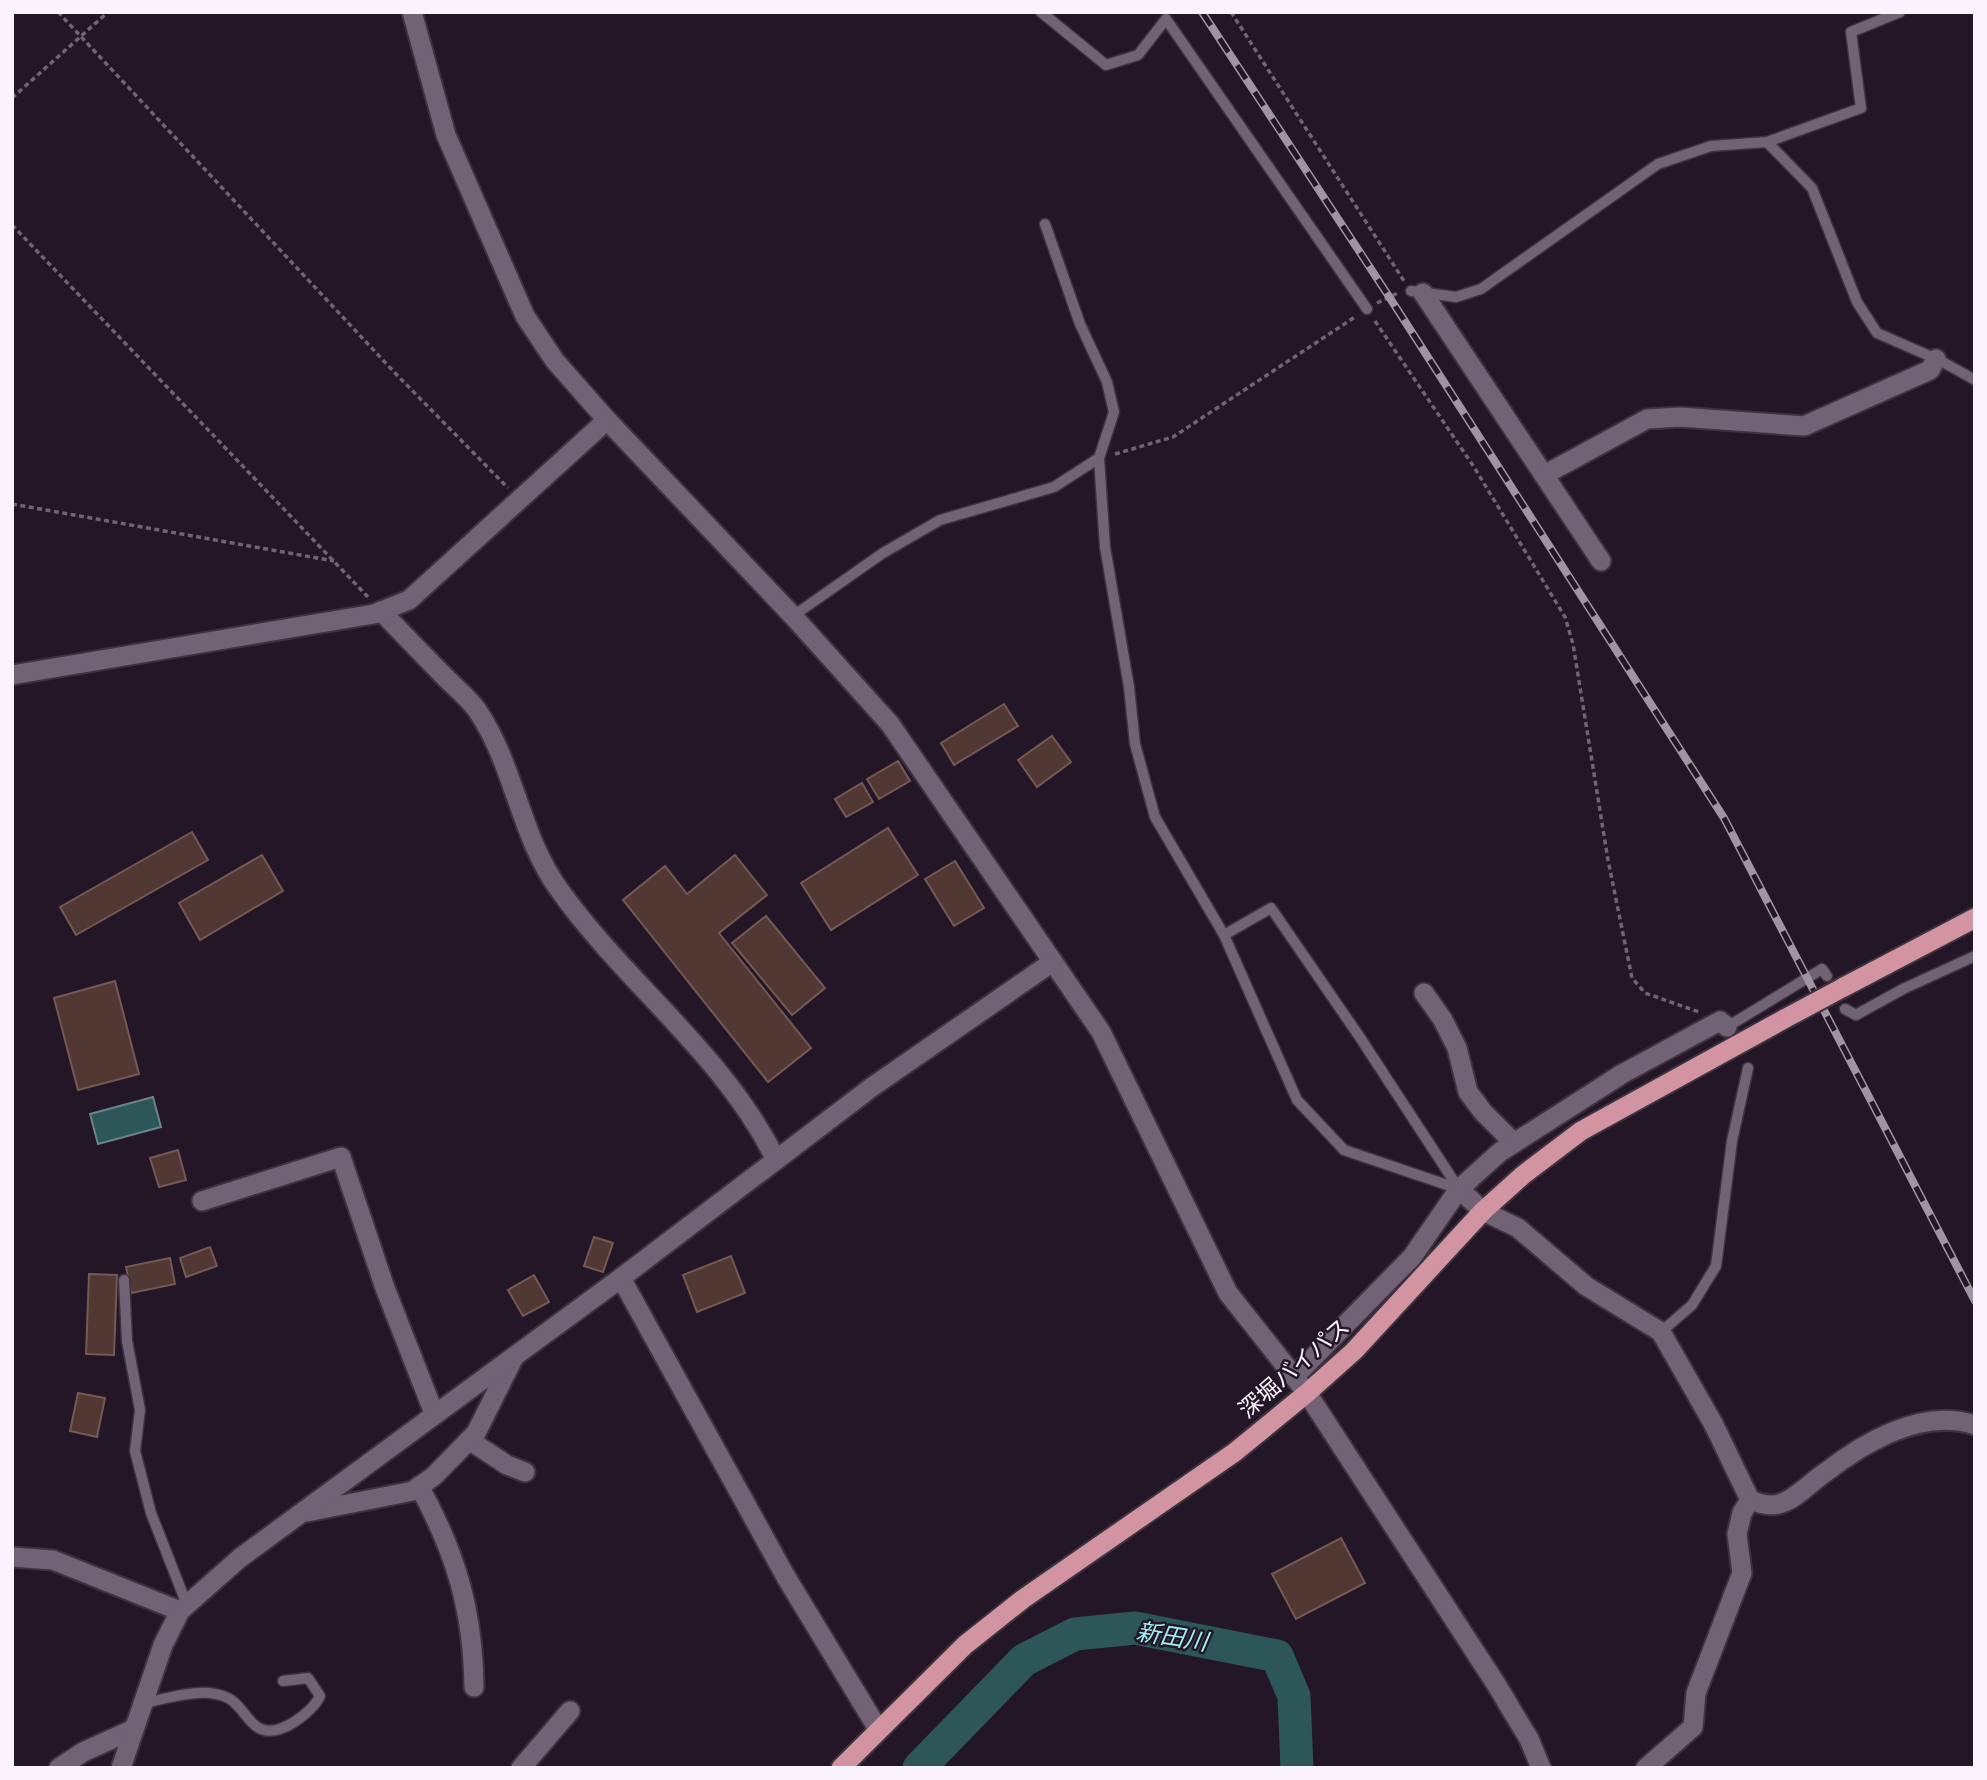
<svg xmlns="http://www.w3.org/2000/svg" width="1987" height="1780" font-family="Literata,'Noto Sans JP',serif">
<rect width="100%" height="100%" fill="#231627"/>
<polygon fill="#2c5657" stroke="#6a8589" stroke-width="2" points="153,1097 161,1127 98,1144 90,1114"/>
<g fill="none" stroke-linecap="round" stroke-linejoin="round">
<polyline stroke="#2c5657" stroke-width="33" points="919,1768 1024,1660 1075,1634 1135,1628 1277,1656 1294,1696 1297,1768"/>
</g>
<g fill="#513833" stroke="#745954" stroke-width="2">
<polygon points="1004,704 1018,726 954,765 941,743"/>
<polygon points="1052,736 1071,762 1037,787 1018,760"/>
<polygon points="898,761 910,781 879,799 867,779"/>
<polygon points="862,783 873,802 846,817 835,799"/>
<polygon points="888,828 918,875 831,930 801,883"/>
<polygon points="192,832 208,860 76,935 60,907"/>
<polygon points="262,855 283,891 200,940 179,903"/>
<polygon points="735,855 767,895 719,933 811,1048 768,1082 623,900 665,866 687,894"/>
<polygon points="955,861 984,908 954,926 925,879"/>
<polygon points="766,916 825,988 792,1015 732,943"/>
<polygon points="115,981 139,1074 78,1090 54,998"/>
<polygon points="178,1150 186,1180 159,1187 150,1158"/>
<polygon points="594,1237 613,1243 603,1272 584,1266"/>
<polygon points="210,1247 217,1266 186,1277 180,1258"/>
<polygon points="731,1256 745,1293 697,1312 683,1275"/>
<polygon points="170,1258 175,1284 131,1293 126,1267"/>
<polygon points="89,1274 117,1275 114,1355 86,1354"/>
<polygon points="534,1275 549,1302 523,1316 508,1290"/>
<polygon points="78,1393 105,1398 97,1437 70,1431"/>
<polygon points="1341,1538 1365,1583 1296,1619 1272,1574"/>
</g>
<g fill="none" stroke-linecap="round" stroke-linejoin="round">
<g stroke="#3c333f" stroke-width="13">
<g id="service">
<polyline points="1041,12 1106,65 1138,55 1166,19 1367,309"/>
<polyline points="1767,142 1812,188 1857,302 1877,333 1941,361 1975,380"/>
<polyline points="1045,224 1080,324 1107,382 1114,412 1099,458 1105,547 1129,687 1135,744 1155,817 1224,935 1297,1100 1344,1150 1459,1189"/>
<polyline points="1411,291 1456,297 1481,289 1658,164 1711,146 1767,142 1861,108 1851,32 1900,12"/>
<polyline points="793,616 883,553 940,520 1054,487 1099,458"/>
<polyline points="1224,935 1271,908 1359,1036 1459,1189"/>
<polyline points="1845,1009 1856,1015 1903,989 1975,956"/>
<polyline points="1727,1027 1822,969 1827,976"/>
<polyline points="124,1280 127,1341 140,1410 135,1451 151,1513 187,1605"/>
<polyline points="1661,1332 1692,1305 1716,1266 1732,1141 1748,1068"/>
<path d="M 144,1703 C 170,1698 203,1686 228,1698 C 241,1704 247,1722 259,1728 C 278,1739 313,1712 320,1696 L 308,1678 L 283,1681"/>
</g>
</g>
<g stroke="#3c333f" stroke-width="23">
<g id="minor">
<polyline points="412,12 446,135 525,316 555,361 607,420 793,616 890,724 1101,1032 1228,1293 1307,1393 1496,1684 1529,1739 1541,1768"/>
<polyline points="1423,293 1601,561"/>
<polyline points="1544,475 1647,419 1680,417 1804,426 1930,370 1936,359"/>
<path d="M 381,611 C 403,634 425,657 448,680 C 457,689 469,699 477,710 C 514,764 520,835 558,888 C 625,983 725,1055 776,1160"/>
<polyline points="12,675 374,614 409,600 607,420"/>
<polyline points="1424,993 1443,1020 1457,1048 1468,1092 1483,1112 1514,1143"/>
<path d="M 1459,1189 L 1483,1211 L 1518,1228 L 1586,1286 L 1661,1332 L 1714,1425 L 1750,1500 C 1760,1504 1772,1507 1782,1503 C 1797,1498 1812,1481 1826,1472 C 1865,1442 1923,1408 1975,1425"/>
<polyline points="202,1201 341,1157 385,1288 434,1413"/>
<polyline points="621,1278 786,1577 878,1729"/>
<polyline points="1294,1377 1412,1257 1459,1189 1500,1152 1622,1074 1720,1021 1727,1027"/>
<polyline points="469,1440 507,1465 525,1472"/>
<path d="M 419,1486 C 456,1553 473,1611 474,1687"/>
<polyline points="307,1512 413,1491 434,1476 476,1433 514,1357"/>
<polyline points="12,1557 53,1560 180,1611"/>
<polyline points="59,1768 83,1752 134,1729"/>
<polyline points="121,1768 163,1645 180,1611 240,1558 621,1278 872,1087 1051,963"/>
<polyline points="521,1768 570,1711"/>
<polyline points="1646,1768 1693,1727 1696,1693 1742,1573 1737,1534 1742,1513 1750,1500"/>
</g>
</g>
<g stroke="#3c333f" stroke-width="23">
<g id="trunk">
<polyline points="1842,988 1975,918"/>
<polyline points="841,1768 965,1645 1023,1599 1235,1452 1307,1393 1354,1351 1483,1211 1523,1175 1581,1131 1786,1018"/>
</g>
</g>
<g stroke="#6f6473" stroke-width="3.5" stroke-dasharray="5 3.5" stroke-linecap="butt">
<polyline points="58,12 395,373 508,488"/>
<polyline points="1231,12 1404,281"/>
<polyline points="12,98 108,12"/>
<polyline points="12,225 368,597"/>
<polyline points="1377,303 1398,293"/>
<polyline points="1375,321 1474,467 1565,617 1573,644 1608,860 1632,978 1645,993 1699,1012"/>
<polyline points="1115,454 1173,437 1355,317"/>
<polyline points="12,504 334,561"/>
</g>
<use href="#service" stroke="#716276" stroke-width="10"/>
<use href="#minor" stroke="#716276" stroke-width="19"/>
<use href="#trunk" stroke="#d294a0" stroke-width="19"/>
<g stroke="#9f95a2" stroke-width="8">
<polyline id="rail" points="1202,12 1388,295 1724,818 1975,1301"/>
</g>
<use href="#rail" stroke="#231627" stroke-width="5" stroke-dasharray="16" stroke-linecap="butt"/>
<g stroke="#3c333f" stroke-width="23" stroke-linecap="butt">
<polyline id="trunk-bridge" points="1786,1018 1842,988"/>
</g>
<use href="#trunk-bridge" stroke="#d294a0" stroke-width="19"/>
</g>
<g text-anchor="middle" stroke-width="5" stroke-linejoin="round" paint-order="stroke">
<g font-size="23" fill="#faf2fd" stroke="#231627">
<text transform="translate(1294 1368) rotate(-41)" y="8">深堀バイパス</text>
</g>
<g font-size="24" font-style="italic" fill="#a0eef1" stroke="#231627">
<text transform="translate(1172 1637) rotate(9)" y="8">新田川</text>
</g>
</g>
<rect width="1987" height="1780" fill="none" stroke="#faf2fd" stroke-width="28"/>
</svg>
